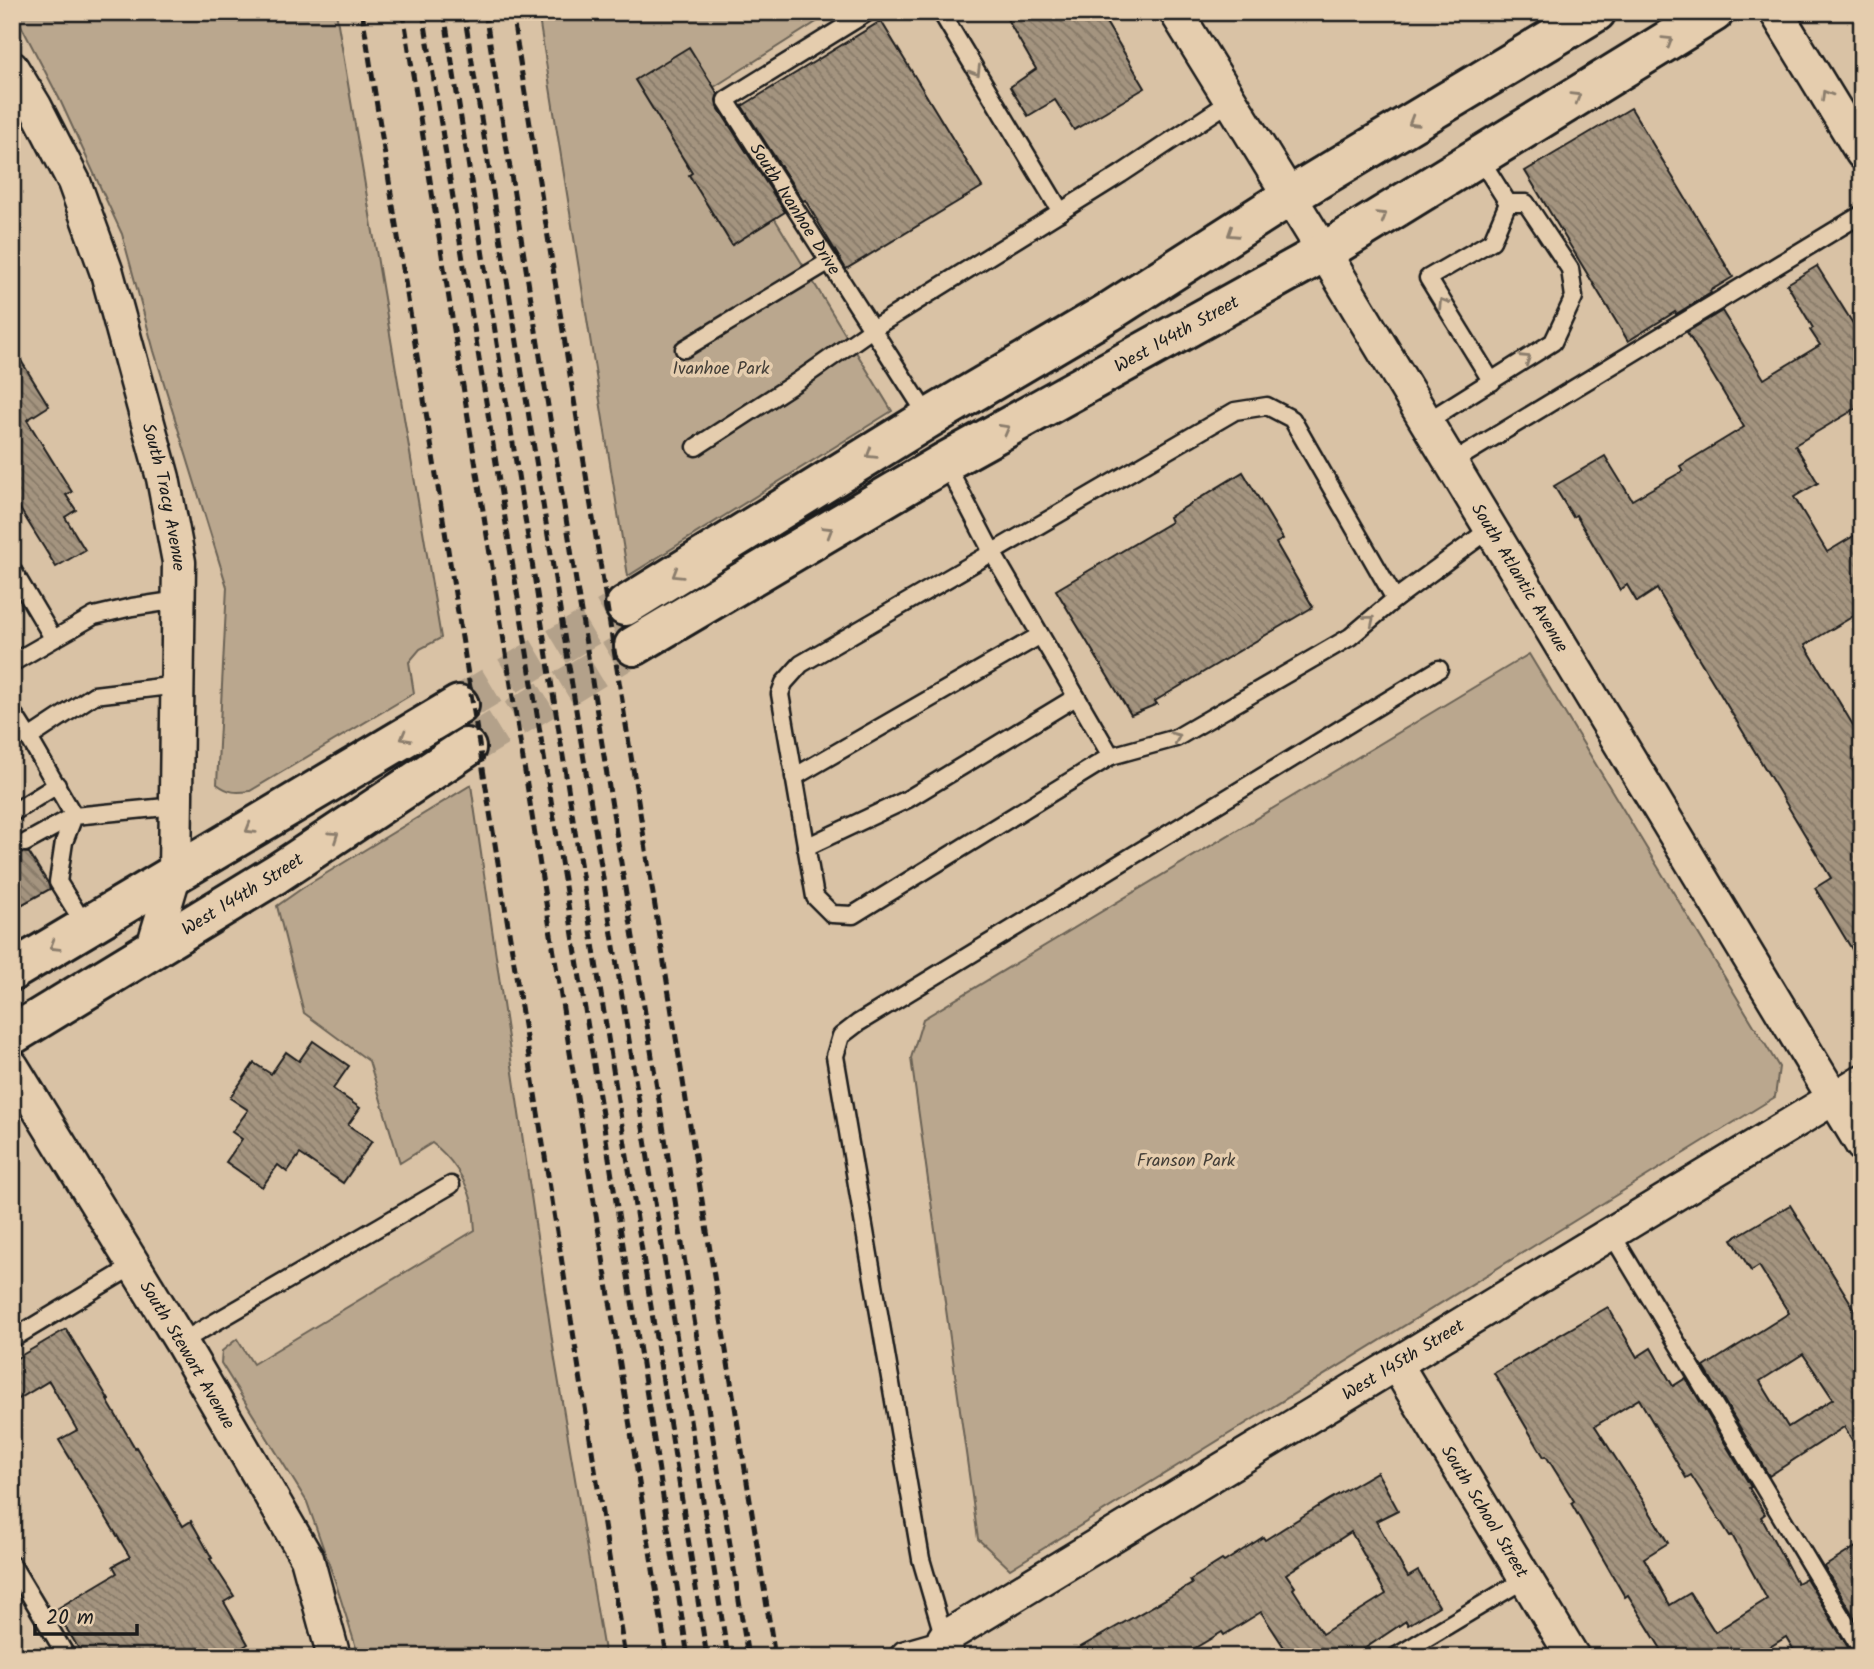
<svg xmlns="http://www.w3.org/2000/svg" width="1874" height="1669" font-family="Kalam,sans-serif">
<defs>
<pattern id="building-back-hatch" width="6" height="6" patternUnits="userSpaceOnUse" patternTransform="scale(1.75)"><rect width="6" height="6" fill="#a4947f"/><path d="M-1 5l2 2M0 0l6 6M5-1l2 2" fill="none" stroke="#857867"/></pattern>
</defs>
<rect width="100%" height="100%" fill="#d9c2a5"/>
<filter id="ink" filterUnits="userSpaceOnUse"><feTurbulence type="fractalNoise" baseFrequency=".0143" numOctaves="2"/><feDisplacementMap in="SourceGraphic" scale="14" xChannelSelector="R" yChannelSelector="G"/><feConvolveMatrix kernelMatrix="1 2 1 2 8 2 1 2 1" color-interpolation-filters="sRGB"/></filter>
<g filter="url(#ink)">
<g fill="#baa78e" stroke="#6b6255" stroke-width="2">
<path d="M 14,12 L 336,12 L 441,638 L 420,649 L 409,662 L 414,693 L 250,791 C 236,793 229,793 217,784 L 227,587 L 154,351 L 122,234 L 60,100 Z"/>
<polygon points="538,12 832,12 700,96 892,411 628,576"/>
<polygon points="1529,654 1779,1067 1775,1097 1010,1569 978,1539 911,1058 923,1019"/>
<path d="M 471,785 L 555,1360 L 605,1657 L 359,1657 L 335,1581 L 307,1502 L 221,1363 L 222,1351 L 237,1339 L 253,1364 L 475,1230 C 474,1221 474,1211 472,1202 C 466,1180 451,1157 432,1143 L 400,1163 L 369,1061 L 304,1013 L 277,906 L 304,887 Z"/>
</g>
<g fill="url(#building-back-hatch)" stroke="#1c1c1c" stroke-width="2" fill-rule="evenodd">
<polygon points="1003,12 1100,12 1145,88 1074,130 1055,100 1028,116 1010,87 1036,69"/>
<polygon points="881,21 982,187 846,269 805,200 803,201 742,106"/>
<polygon points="689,47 718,94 716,100 717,106 785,212 732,245 689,175 692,173 635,80"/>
<polygon points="1631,108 1733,277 1710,291 1711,293 1676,314 1675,312 1628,341 1525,171"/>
<polygon points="1817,266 1862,338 1862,405 1795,445 1818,483 1794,497 1827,552 1862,531 1862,611 1805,645 1862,740 1862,966 1815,888 1831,878 1657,589 1637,602 1627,585 1620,590 1576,515 1573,517 1554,486 1605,456 1632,500 1683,471 1680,466 1744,427 1687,332 1722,311 1764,379 1820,345 1810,330 1813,328 1787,284"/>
<polygon points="12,346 49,406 27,420 72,492 66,495 76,510 65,517 85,550 56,567 12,496"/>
<polygon points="1243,472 1283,539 1276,543 1313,607 1155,701 1157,704 1131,715 1056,590 1171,522 1169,517"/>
<polygon points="12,827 18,836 15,842 16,849 20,852 29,853 48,883 50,889 12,910"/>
<polygon points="313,1041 349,1066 333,1089 360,1108 348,1125 372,1141 343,1183 300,1154 287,1172 278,1165 262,1187 226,1162 242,1139 232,1132 248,1110 230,1098 254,1063 271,1074 286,1052 299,1061"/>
<path d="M 1790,1205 L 1862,1321 L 1862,1456 L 1844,1427 L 1769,1476 L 1704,1367 L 1789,1313 L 1759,1266 L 1751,1271 L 1732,1239 ZM 1803,1354 L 1833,1399 L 1788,1427 L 1760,1381 Z"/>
<path d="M 1608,1307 L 1637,1357 L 1651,1348 L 1673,1386 L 1686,1378 L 1751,1487 L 1749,1488 L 1765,1514 L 1761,1517 L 1797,1583 L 1806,1578 L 1849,1649 L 1836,1657 L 1798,1657 L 1786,1637 L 1754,1657 L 1666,1657 L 1628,1595 L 1625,1597 L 1571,1503 L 1574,1501 L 1546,1456 L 1544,1457 L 1494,1373 ZM 1639,1399 L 1686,1478 L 1691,1475 L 1730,1536 L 1732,1535 L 1767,1599 L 1715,1632 L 1690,1593 L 1670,1605 L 1644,1558 L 1668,1543 L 1642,1499 L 1595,1426 Z"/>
<polygon points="66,1329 109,1400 107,1400 135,1448 136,1447 183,1526 191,1521 212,1558 210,1559 234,1596 224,1602 248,1644 227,1657 84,1657 55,1610 117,1573 113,1566 130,1557 59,1440 77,1430 49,1381 12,1403 12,1361"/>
<path d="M 1377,1472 L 1398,1510 L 1376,1521 L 1408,1577 L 1418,1571 L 1439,1606 L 1408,1625 L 1406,1621 L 1352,1657 L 1286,1657 L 1289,1655 L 1261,1612 L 1224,1635 L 1222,1632 L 1180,1657 L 1063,1657 L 1192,1584 L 1190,1580 L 1222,1560 L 1224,1562 L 1263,1537 L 1265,1540 L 1327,1501 ZM 1351,1532 L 1386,1594 L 1322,1634 L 1293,1589 L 1295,1587 L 1286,1574 Z"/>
<polygon points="1862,1543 1862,1630 1824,1567"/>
</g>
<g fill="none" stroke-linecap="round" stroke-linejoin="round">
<g stroke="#b3a18a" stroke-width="38" stroke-dasharray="38 19" stroke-linecap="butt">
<polyline points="459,705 625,606"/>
<polyline points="466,748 634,646"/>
</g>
<g stroke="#1c1c1c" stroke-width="21">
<g id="service">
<path id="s1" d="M 868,12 L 726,100 L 929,418"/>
<polyline points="941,12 1061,212"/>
<polyline points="684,349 828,262"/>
<polyline points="1492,382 1428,278 1492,241 1508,203"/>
<polyline points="1426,422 1553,342 1574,297 1570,269 1526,203 1508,203 1479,157"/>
<polyline points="696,447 798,381 872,329 1121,174 1231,101"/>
<polyline points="945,462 992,552 1111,756 853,915 832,914 815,897 780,694 784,683 801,664 1235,411 1267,406 1292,419 1395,599 1490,529"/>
<polyline points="1451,463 1862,214"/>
<polyline points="12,569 53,638"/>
<polyline points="12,663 94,616 132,607 179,600"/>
<polyline points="12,718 15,716 29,738"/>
<polyline points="1111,756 1176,738 1350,637 1395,599"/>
<polyline points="794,777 1039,636"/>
<polyline points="12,813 57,785"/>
<polyline points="25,843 74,816 29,738 94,695 178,685"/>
<polyline points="806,847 908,799 1076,697"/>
<polyline points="86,927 58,882 64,842 74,816 176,806"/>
<polyline points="1611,1233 1862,1651"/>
<polyline points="12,1339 135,1265"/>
<polyline points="181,1342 451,1185"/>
<polyline points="12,1565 67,1657"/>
<polyline points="896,1657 902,1650 944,1638 921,1559 835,1056 841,1036 858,1023 1439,669"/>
<polyline points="1395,1657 1525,1579"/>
</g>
</g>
<g stroke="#1c1c1c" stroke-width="37">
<g id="minor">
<path id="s2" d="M 1176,12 L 1324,252 L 1862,1145"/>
<polyline points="1776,12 1862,153"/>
<path id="s3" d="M 12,68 L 35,106 L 74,182 L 107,273 L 163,478 L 179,562 L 175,873 L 152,950"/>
<path id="s4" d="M 12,1066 L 181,1342 L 307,1558 L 334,1657"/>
<path id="s5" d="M 1396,1364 L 1573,1657"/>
<path id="s6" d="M 947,1657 L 944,1638 L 1862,1081"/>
</g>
</g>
<g stroke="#1c1c1c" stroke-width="44">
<g id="tertiary">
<polyline points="625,606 929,418 1109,312 1290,196 1596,12"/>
<path id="s7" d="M 634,646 L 945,462 L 1324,252 L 1714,12"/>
<polyline points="12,971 459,705"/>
<path id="s8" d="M 12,1035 L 276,874 L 466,748"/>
</g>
</g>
<use href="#service" stroke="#e5cdae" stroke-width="16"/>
<use href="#minor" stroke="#e5cdae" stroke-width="32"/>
<use href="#tertiary" stroke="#e5cdae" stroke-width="38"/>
<g stroke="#1c1c1c" stroke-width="5" stroke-dasharray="10 5" stroke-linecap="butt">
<polyline points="362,12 625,1657"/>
<polyline points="403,12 667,1657"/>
<path d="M 423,12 C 511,561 603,1108 688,1657"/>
<polyline points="444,12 707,1657"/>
<polyline points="464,12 728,1657"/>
<polyline points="485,12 748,1657"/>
<polyline points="512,12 775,1657"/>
</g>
</g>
<defs><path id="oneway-chevron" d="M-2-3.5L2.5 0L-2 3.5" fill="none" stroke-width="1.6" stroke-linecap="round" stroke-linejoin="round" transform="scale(1.75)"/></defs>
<g stroke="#8b7d6c">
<use href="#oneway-chevron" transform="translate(1668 41) rotate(-32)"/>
<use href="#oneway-chevron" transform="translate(976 71) rotate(59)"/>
<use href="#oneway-chevron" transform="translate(1826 95) rotate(-121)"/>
<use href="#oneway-chevron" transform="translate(1576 97) rotate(-31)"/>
<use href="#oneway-chevron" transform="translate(1413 122) rotate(149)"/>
<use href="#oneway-chevron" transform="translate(1382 216) rotate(-31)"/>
<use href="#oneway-chevron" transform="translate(1232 233) rotate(147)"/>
<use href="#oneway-chevron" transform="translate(1443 303) rotate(-122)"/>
<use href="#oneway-chevron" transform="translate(1526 359) rotate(-33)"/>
<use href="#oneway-chevron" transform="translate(1005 429) rotate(-29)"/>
<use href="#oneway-chevron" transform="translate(871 454) rotate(148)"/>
<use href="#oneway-chevron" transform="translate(828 531) rotate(-31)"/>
<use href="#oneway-chevron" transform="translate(677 574) rotate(148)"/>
<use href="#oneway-chevron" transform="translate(1370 620) rotate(-40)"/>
<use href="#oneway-chevron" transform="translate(405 737) rotate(150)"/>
<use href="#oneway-chevron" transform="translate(1176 737) rotate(-23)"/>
<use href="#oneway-chevron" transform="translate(250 829) rotate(149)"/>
<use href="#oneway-chevron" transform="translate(334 836) rotate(-34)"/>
<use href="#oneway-chevron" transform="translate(54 946) rotate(149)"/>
</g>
</g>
<g text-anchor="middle" stroke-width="7" stroke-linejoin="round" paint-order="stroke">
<g font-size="18" fill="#1c1c1c" stroke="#e5cdae">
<text dy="6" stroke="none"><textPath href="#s1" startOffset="296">South Ivanhoe Drive</textPath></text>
<text dy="6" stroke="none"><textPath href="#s7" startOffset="626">West 144th Street</textPath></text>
<text dy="6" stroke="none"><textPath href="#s3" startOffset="458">South Tracy Avenue</textPath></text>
<text dy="6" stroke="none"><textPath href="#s2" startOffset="662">South Atlantic Avenue</textPath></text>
<text dy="6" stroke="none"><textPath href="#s8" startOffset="270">West 144th Street</textPath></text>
<text dy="6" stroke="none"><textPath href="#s4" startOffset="338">South Stewart Avenue</textPath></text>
<text dy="6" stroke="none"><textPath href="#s6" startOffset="556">West 145th Street</textPath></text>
<text dy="6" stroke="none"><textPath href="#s5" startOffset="172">South School Street</textPath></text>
</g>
<g font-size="18" fill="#443f38" stroke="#e5cdae">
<text x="721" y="374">Ivanhoe Park</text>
<text x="1186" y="1166">Franson Park</text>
</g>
</g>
<rect width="1874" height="1669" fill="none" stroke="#e5cdae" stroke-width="42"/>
<rect x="21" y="21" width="1832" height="1627" fill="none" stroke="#1c1c1c" stroke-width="2.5" filter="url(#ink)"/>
<path d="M35 1624v10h102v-10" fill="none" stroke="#1c1c1c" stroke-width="3.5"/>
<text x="46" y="1624" font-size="21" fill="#1c1c1c" stroke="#e5cdae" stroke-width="5" paint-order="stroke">20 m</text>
</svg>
